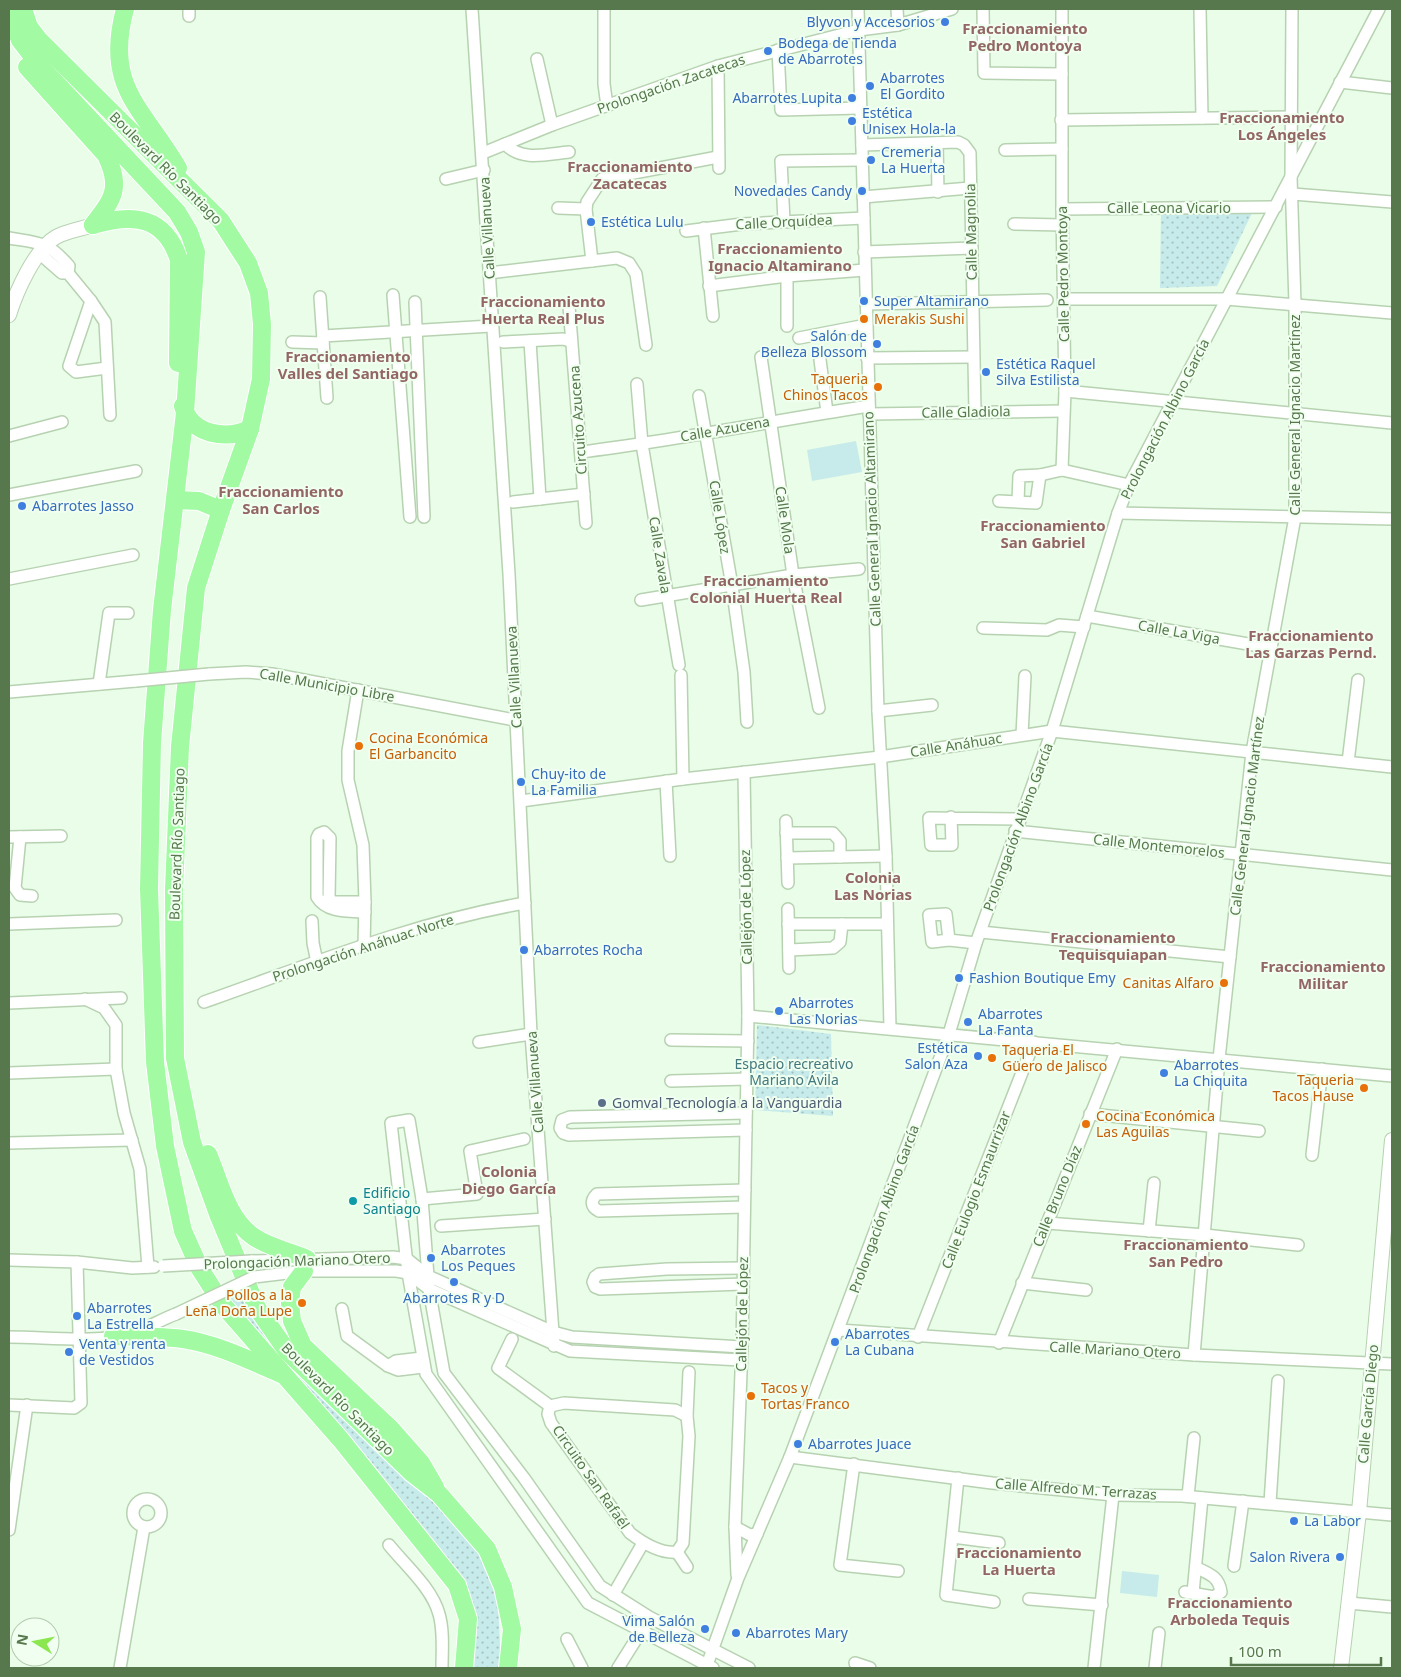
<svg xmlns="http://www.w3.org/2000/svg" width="1401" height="1677" font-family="'Noto Sans',sans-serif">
<defs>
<pattern id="park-dots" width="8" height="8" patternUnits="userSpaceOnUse" patternTransform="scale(1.25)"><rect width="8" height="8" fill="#c7ebea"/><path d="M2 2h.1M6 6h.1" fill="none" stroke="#a4c3c0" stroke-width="1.8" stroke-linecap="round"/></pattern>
</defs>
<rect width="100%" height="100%" fill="#e9fde9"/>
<g fill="url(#park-dots)">
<polygon points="1161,211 1253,211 1217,286 1160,288"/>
<polygon points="757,1025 831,1034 833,1116 755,1110"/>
<polygon points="243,1288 391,1456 473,1542 488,1572 498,1603 501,1668 470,1668 473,1614 259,1339 229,1297"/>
</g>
<g fill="#c7ebea">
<polygon points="856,441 862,472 812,481 807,450"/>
<polygon points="1122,1571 1159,1575 1157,1597 1120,1593"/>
</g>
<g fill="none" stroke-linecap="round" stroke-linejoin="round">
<g stroke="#b7d2b1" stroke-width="14">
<g id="minor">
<polyline points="189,9 189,16"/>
<polyline points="472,9 509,574 531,1034 554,1346"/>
<polyline points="604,9 604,84 607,106"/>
<polyline points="858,9 878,711 886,856 890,1028"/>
<polyline points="897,9 898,25"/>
<polyline points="983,9 984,73 1062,74"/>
<polyline points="1200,9 1202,118"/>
<polyline points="778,50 781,110 860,108"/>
<polyline points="537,59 552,125"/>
<polyline points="718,66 719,168"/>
<polyline points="1340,82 1392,88"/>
<polyline points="1061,120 1293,117"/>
<polyline points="937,143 938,192"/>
<path d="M 505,144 C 522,162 547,154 569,152"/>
<polyline points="862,145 958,142 964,145 970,153 975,412"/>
<polyline points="1005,150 1062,149"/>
<polyline points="483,153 552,125 718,66 859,30 898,25 952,9"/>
<polyline points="446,179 484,170"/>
<polyline points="1293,194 1392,202"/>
<polyline points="863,197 970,188"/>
<polyline points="558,208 586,209"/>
<polyline points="1062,209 1276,207"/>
<polyline points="784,221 781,161 862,160"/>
<polyline points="1014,224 1062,225"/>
<polyline points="704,228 713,316"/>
<polyline points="686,231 742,224 864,218"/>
<path d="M 9,238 C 40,243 47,241 69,266 L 68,273"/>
<polyline points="864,252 972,248"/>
<polyline points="39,253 62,273 68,273 91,301 105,322 110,415"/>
<polyline points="592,261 586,209 587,202 602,179 718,157"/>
<polyline points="489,273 617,258 629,263 636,274 646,345"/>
<polyline points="787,276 787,326"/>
<polyline points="709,286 787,276 865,270"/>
<polyline points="393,295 410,517"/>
<polyline points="320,297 327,398"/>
<polyline points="1064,299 1226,299 1392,313"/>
<polyline points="91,301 69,366 76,372 107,368"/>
<polyline points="415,302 424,517"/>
<polyline points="866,304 1047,300"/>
<polyline points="569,306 586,523"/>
<polyline points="323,336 491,326"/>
<polyline points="799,338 866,325"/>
<polyline points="530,341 540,499"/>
<polyline points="292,342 323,343"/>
<polyline points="503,342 563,339 570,341"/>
<polyline points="761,357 793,575 819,708"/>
<polyline points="867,358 973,357"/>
<polyline points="820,360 827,412"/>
<polyline points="637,384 642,444 679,665"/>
<polyline points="1065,391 1392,423"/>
<polyline points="699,396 732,586 744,672 747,722"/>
<polyline points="869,414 1063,411"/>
<polyline points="9,436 62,422"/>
<path d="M 581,452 C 677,440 772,421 869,406"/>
<polyline points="1062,470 1065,391 1062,209 1062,9"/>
<polyline points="9,495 136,471"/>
<polyline points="999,501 1036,503 1040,475"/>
<polyline points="1018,501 1019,476 1040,475 1062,470 1129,485"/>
<polyline points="513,502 584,494"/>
<polyline points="1118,513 1392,519"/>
<polyline points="9,579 133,555"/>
<polyline points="641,600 793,575 859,569"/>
<polyline points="1087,616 1271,648"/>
<polyline points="983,628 1047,630 1059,625 1084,627"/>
<polyline points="209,674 246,672 272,674 515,720"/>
<polyline points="681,675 683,779"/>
<polyline points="99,684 109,613 128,613"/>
<polyline points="358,690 348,751 348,780 363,845 365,902 364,946"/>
<polyline points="9,692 136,681"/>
<polyline points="878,711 932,705"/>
<polyline points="1022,735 1025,676"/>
<polyline points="1348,762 1358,680"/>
<polyline points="666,781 670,856"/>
<polyline points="521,801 683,779 880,757 1052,731 1392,767"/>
<polyline points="951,817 952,845 931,845 929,818 1019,819"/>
<polyline points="786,821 788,883"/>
<polyline points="1015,831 1392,870"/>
<polyline points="786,833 833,833 840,841 840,857"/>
<polyline points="9,837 61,836"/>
<polyline points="20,837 15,888 20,895 32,896"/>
<polyline points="787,858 886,856"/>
<path d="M 329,899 L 330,838 L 324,832 L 319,834 L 317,838 L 317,897 C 327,913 348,911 365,912"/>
<polyline points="329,899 333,902 365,902"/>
<polyline points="788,909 789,968"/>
<polyline points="312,921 313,943 317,962"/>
<polyline points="9,924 116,920"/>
<polyline points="788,924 887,924"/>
<polyline points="981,932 1230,957"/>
<polyline points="949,940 946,914 929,915 932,942 949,940 976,943"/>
<polyline points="789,950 833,948 840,942 842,924"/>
<polyline points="85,999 104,1008 116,1025 116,1069 124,1113 140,1169 148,1267"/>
<path d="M 204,1002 C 309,965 415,922 525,903"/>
<polyline points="9,1003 121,998"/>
<polyline points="748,1016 1392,1076"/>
<polyline points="671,1040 748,1041"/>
<polyline points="479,1042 531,1034"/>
<polyline points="9,1073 116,1069"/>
<polyline points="671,1081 747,1079"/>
<polyline points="1090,1114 1259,1131"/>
<polyline points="746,1130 569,1135 563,1133 560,1128 562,1120 570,1117 746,1113"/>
<polyline points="9,1143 132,1140"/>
<polyline points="1312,1155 1322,1069"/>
<polyline points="422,1199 477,1194 470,1151 524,1139"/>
<path d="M 744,1207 L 599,1211 C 591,1207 590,1201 597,1194 L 745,1190"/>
<polyline points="1047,1223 1205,1235 1298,1245"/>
<polyline points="441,1226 545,1219"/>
<polyline points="1149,1231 1154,1183"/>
<polyline points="9,1260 77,1262 132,1268 154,1267"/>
<polyline points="251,1261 393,1257 407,1259 428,1276 553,1332 572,1337 742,1347"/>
<polyline points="254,1277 304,1271 396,1271 408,1273 429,1289 570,1351 741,1360"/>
<polyline points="1022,1283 1086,1290"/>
<polyline points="743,1284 600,1289 595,1287 593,1282 595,1277 599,1274 667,1269 743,1268"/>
<polyline points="342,1309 347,1336 388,1366 398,1370 423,1367"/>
<polyline points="839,1330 1194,1355 1392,1364"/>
<path d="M 9,1337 C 47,1337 97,1344 133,1333 C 148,1328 162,1319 176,1314"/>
<polyline points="918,1337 1034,1042"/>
<polyline points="512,1339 498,1368 550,1406"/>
<polyline points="999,1343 1117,1049"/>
<polyline points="1194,1355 1219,1059 1252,752 1295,517 1295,304 1291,177 1292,9"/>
<polyline points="388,1366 396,1361 422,1358"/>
<polyline points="9,1405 74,1408 81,1403 77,1262"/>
<path d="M 550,1406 L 548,1414 L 551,1423 L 630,1533 C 643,1543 660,1554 677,1552 L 683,1543 L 689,1436 L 687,1416 L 689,1372"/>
<polyline points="550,1406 564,1403 675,1410 687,1416"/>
<polyline points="790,1457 992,1483 1113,1495 1182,1496 1392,1515"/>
<polyline points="854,1464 840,1565 898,1571"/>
<polyline points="958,1478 946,1595 994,1602"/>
<polyline points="1188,1496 1194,1438"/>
<circle cx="147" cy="1513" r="14"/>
<polyline points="1270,1503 1278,1381"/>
<polyline points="735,1527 750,1535 757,1534"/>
<polyline points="9,1530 27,1405"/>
<polyline points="953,1537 999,1543"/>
<path d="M 389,1545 C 405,1565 432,1588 439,1614 C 444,1631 442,1651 442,1668"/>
<polyline points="677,1552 687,1567"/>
<polyline points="1234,1566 1243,1501"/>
<polyline points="737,1575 735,1527 742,1347 748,1016 744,772"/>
<path d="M 1185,1592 L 1214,1597 L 1221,1592 C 1219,1577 1210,1574 1197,1568"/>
<polyline points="1193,1593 1202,1498"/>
<polyline points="613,1595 643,1543"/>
<polyline points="1029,1599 1102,1605"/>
<polyline points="1349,1603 1392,1607"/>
<polyline points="567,1639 582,1668"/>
<polyline points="855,1663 870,1668"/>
<polyline points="120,1668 144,1527"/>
<polyline points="618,1668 645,1625"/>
<polyline points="706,1668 738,1578 790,1457 949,1034 976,943 1052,731 1118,513 1129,485 1379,9"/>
<polyline points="713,1668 588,1603 426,1374 408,1273 391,1123 409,1120 422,1199 429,1289 444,1373 524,1478 600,1586 649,1617 749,1668"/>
<polyline points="1094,1668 1113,1495"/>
<polyline points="1155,1668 1159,1633"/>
</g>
</g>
<g stroke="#b7d2b1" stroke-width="16">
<g id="tertiary">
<path d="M 9,315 C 16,292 35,249 56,237 C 66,231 81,229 93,225"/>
<polyline points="1341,1668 1359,1512 1392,1140"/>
</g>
</g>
<g stroke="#fff" stroke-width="20">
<g id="primary">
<polyline points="23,9 29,27 39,40 221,221 248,263 259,293 262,324 261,379 250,429 221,510 196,588 180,747 174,890 175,1058 192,1142 218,1214 257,1308 287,1351 412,1473 439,1494 487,1549 503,1587 512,1629 508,1668"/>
<path d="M 125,9 C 104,87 142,107 178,168"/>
<polyline points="9,12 20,40 40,66 177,212 189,232 196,252 185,413 162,610 152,743 149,889 155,1062 165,1146 183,1231 200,1269 223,1305 341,1440 457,1585 468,1619 464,1668"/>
<path d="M 27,67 L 106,155 C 122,188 113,199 93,225"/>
<path d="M 93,225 C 133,213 165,216 179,260 L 178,363"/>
<path d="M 183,406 C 191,435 226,440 250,429"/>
<polyline points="176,500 199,501 221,510"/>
<path d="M 208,1154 C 220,1182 227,1219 254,1237 C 269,1247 290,1252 307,1259"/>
<polyline points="304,1271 292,1287 290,1303 292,1321 303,1346 390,1428 421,1463 435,1487"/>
<path d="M 113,1336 C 136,1337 160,1336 183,1339 C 217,1344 249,1360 281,1374"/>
</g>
</g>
<use href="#minor" stroke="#fff" stroke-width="11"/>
<use href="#tertiary" stroke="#fff" stroke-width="14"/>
<use href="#primary" stroke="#a2faa3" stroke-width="18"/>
<g stroke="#b7d2b1" stroke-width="14" stroke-linecap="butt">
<g id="minor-bridge">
<polyline points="136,681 209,674"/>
<polyline points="163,1266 251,1261"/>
<polyline points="176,1314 254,1277"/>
</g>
</g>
<use href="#minor-bridge" stroke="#fff" stroke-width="11"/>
</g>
<g fill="#3f7fe0" stroke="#f0fff0" stroke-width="2">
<circle cx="945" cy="22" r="5"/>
<circle cx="768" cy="51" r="5"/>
<circle cx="870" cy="86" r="5"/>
<circle cx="852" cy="98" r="5"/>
<circle cx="852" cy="121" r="5"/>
<circle cx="871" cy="160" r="5"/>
<circle cx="862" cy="191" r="5"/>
<circle cx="591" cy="222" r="5"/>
<circle cx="864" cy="301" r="5"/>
<circle cx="877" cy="344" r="5"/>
<circle cx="986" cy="372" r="5"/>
<circle cx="22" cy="506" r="5"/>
<circle cx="521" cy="782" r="5"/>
<circle cx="524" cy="950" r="5"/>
<circle cx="959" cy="978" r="5"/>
<circle cx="779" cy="1011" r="5"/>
<circle cx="968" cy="1022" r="5"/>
<circle cx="978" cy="1056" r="5"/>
<circle cx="1164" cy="1073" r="5"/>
<circle cx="431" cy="1258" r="5"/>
<circle cx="454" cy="1282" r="5"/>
<circle cx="77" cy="1316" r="5"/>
<circle cx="835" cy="1342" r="5"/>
<circle cx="69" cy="1352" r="5"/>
<circle cx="798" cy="1444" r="5"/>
<circle cx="1294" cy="1521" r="5"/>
<circle cx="1340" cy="1557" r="5"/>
<circle cx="705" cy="1629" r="5"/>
<circle cx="736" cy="1633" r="5"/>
</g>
<g fill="#e8710a" stroke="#f0fff0" stroke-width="2">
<circle cx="864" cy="319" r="5"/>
<circle cx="878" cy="387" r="5"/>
<circle cx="359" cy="746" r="5"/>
<circle cx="1224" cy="983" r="5"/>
<circle cx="992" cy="1058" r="5"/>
<circle cx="1364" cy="1088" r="5"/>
<circle cx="1086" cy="1124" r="5"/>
<circle cx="302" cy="1303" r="5"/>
<circle cx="751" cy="1396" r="5"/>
</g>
<circle fill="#5c6f8a" stroke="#f0fff0" stroke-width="2" cx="602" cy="1103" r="5"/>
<circle fill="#0f9aa8" stroke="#f0fff0" stroke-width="2" cx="353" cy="1201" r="5"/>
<g text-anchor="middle" stroke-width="4" stroke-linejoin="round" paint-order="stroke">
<g font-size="14" fill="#366cbe" stroke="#f0fff0" text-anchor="start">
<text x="935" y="27" text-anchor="end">Blyvon y Accesorios</text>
<text x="778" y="48">Bodega de Tienda<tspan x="778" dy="16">de Abarrotes</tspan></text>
<text x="880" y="83">Abarrotes<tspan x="880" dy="16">El Gordito</tspan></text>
<text x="842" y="103" text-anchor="end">Abarrotes Lupita</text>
<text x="862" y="118">Estética<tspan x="862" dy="16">Unisex Hola-la</tspan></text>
<text x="881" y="157">Cremeria<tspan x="881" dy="16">La Huerta</tspan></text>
<text x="852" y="196" text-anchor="end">Novedades Candy</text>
<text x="601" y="227">Estética Lulu</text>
<text x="874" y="306">Super Altamirano</text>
<text x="867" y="341" text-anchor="end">Salón de<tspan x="867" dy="16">Belleza Blossom</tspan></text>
<text x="996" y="369">Estética Raquel<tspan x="996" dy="16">Silva Estilista</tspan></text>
<text x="32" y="511">Abarrotes Jasso</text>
<text x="531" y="779">Chuy-ito de<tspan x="531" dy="16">La Familia</tspan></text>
<text x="534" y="955">Abarrotes Rocha</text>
<text x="969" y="983">Fashion Boutique Emy</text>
<text x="789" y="1008">Abarrotes<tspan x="789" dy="16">Las Norias</tspan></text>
<text x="978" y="1019">Abarrotes<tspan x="978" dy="16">La Fanta</tspan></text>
<text x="968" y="1053" text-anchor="end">Estética<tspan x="968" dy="16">Salon Aza</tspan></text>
<text x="1174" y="1070">Abarrotes<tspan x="1174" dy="16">La Chiquita</tspan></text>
<text x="441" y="1255">Abarrotes<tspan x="441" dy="16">Los Peques</tspan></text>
<text x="454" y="1303" text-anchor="middle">Abarrotes R y D</text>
<text x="87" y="1313">Abarrotes<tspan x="87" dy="16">La Estrella</tspan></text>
<text x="845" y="1339">Abarrotes<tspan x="845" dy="16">La Cubana</tspan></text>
<text x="79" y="1349">Venta y renta<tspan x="79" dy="16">de Vestidos</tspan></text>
<text x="808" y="1449">Abarrotes Juace</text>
<text x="1304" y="1526">La Labor</text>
<text x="1330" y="1562" text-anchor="end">Salon Rivera</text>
<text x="695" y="1626" text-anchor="end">Vima Salón<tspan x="695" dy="16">de Belleza</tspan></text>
<text x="746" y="1638">Abarrotes Mary</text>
</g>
<g font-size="14" fill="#57784c" stroke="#f0fff0">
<text transform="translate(671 84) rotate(-19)" y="5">Prolongación Zacatecas</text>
<text transform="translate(166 168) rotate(45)" y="5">Boulevard Río Santiago</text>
<text x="1169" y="213">Calle Leona Vicario</text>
<text transform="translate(784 222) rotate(-3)" y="5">Calle Orquídea</text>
<text transform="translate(487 228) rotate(-93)" y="5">Calle Villanueva</text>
<text transform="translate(971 232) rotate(-91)" y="5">Calle Magnolia</text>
<text transform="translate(1063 274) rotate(-91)" y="5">Calle Pedro Montoya</text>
<text transform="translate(966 412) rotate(-1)" y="5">Calle Gladiola</text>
<text transform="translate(1295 415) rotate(-90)" y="5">Calle General Ignacio Martínez</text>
<text transform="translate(1165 419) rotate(-63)" y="5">Prolongación Albino García</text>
<text transform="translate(578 420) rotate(-94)" y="5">Circuito Azucena</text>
<text transform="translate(725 429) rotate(-10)" y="5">Calle Azucena</text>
<text transform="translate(720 517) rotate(81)" y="5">Calle López</text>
<text transform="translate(872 519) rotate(-92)" y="5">Calle General Ignacio Altamirano</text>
<text transform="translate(785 520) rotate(82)" y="5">Calle Mola</text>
<text transform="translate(660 555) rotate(81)" y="5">Calle Zavala</text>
<text transform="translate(1179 632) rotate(10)" y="5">Calle La Viga</text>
<text transform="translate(514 677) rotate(-93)" y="5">Calle Villanueva</text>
<text transform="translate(327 685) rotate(10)" y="5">Calle Municipio Libre</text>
<text transform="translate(956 745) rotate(-9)" y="5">Calle Anáhuac</text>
<text transform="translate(1247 816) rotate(-83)" y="5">Calle General Ignacio Martínez</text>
<text transform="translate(1018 827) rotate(-70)" y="5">Prolongación Albino García</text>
<text transform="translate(177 844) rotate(-88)" y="5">Boulevard Río Santiago</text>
<text transform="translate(1159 846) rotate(6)" y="5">Calle Montemorelos</text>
<text transform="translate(746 907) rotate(-91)" y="5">Callejón de López</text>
<text transform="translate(363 948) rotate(-18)" y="5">Prolongación Anáhuac Norte</text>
<text transform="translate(535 1082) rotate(-94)" y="5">Calle Villanueva</text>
<text transform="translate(976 1190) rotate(-69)" y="5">Calle Eulogio Esmaurrizar</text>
<text transform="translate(1057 1196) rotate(-68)" y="5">Calle Bruno Díaz</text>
<text transform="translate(884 1209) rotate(-70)" y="5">Prolongación Albino García</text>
<text transform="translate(297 1261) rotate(-2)" y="5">Prolongación Mariano Otero</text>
<text transform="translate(742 1314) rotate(-89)" y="5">Callejón de López</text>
<text transform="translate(1115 1350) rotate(3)" y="5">Calle Mariano Otero</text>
<text transform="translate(338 1399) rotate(45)" y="5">Boulevard Río Santiago</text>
<text transform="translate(1368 1404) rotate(-85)" y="5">Calle García Diego</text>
<text transform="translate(591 1477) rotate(55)" y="5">Circuito San Rafaél</text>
<text transform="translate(1076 1489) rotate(4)" y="5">Calle Alfredo M. Terrazas</text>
</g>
<g font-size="14" fill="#c56008" stroke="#f0fff0" text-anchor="start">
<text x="874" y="324">Merakis Sushi</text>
<text x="868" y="384" text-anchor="end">Taqueria<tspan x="868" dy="16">Chinos Tacos</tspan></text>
<text x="369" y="743">Cocina Económica<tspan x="369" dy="16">El Garbancito</tspan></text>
<text x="1214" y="988" text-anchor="end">Canitas Alfaro</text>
<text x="1002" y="1055">Taqueria El<tspan x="1002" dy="16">Güero de Jalisco</tspan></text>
<text x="1354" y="1085" text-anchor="end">Taqueria<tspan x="1354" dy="16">Tacos Hause</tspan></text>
<text x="1096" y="1121">Cocina Económica<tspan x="1096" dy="16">Las Aguilas</tspan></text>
<text x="292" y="1300" text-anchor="end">Pollos a la<tspan x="292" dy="16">Leña Doña Lupe</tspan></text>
<text x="761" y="1393">Tacos y<tspan x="761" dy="16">Tortas Franco</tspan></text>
</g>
<g font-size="14" fill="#43787e" stroke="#f0fff0">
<text x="794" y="1069">Espacio recreativo<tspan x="794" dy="16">Mariano Ávila</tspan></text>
</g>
<g font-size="14" fill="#4e5e75" stroke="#f0fff0" text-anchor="start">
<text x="612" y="1108">Gomval Tecnología a la Vanguardia</text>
</g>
<g font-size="14" fill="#0d838f" stroke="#f0fff0" text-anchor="start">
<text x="363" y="1198">Edificio<tspan x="363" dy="16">Santiago</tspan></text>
</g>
<g font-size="15" font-weight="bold" fill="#936664" stroke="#f0fff0">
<text x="1025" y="34">Fraccionamiento<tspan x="1025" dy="17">Pedro Montoya</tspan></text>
<text x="1282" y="123">Fraccionamiento<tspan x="1282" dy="17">Los Ángeles</tspan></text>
<text x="630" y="172">Fraccionamiento<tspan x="630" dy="17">Zacatecas</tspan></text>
<text x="780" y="254">Fraccionamiento<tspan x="780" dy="17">Ignacio Altamirano</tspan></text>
<text x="543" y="307">Fraccionamiento<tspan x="543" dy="17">Huerta Real Plus</tspan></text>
<text x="348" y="362">Fraccionamiento<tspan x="348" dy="17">Valles del Santiago</tspan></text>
<text x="281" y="497">Fraccionamiento<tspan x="281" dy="17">San Carlos</tspan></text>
<text x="1043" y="531">Fraccionamiento<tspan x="1043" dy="17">San Gabriel</tspan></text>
<text x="766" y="586">Fraccionamiento<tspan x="766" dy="17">Colonial Huerta Real</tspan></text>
<text x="1311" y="641">Fraccionamiento<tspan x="1311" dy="17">Las Garzas Pernd.</tspan></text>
<text x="873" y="883">Colonia<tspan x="873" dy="17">Las Norias</tspan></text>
<text x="1113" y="943">Fraccionamiento<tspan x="1113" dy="17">Tequisquiapan</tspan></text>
<text x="1323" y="972">Fraccionamiento<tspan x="1323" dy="17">Militar</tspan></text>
<text x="509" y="1177">Colonia<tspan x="509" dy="17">Diego García</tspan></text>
<text x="1186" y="1250">Fraccionamiento<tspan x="1186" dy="17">San Pedro</tspan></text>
<text x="1019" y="1558">Fraccionamiento<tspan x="1019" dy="17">La Huerta</tspan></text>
<text x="1230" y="1608">Fraccionamiento<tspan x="1230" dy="17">Arboleda Tequis</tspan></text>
</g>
</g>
<rect width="1401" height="1677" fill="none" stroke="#57784c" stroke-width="20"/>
<g transform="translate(35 1642) rotate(280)"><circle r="24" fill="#f0fff0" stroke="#b3c9ae"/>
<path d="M0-4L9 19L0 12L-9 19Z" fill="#8be64f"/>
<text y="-8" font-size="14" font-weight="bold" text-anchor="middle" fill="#57784c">N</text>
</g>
<path d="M1231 1657v8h150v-8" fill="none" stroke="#57784c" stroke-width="2.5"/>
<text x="1238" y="1657" font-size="15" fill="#57784c" stroke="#f0fff0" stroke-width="4" paint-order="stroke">100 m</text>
</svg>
